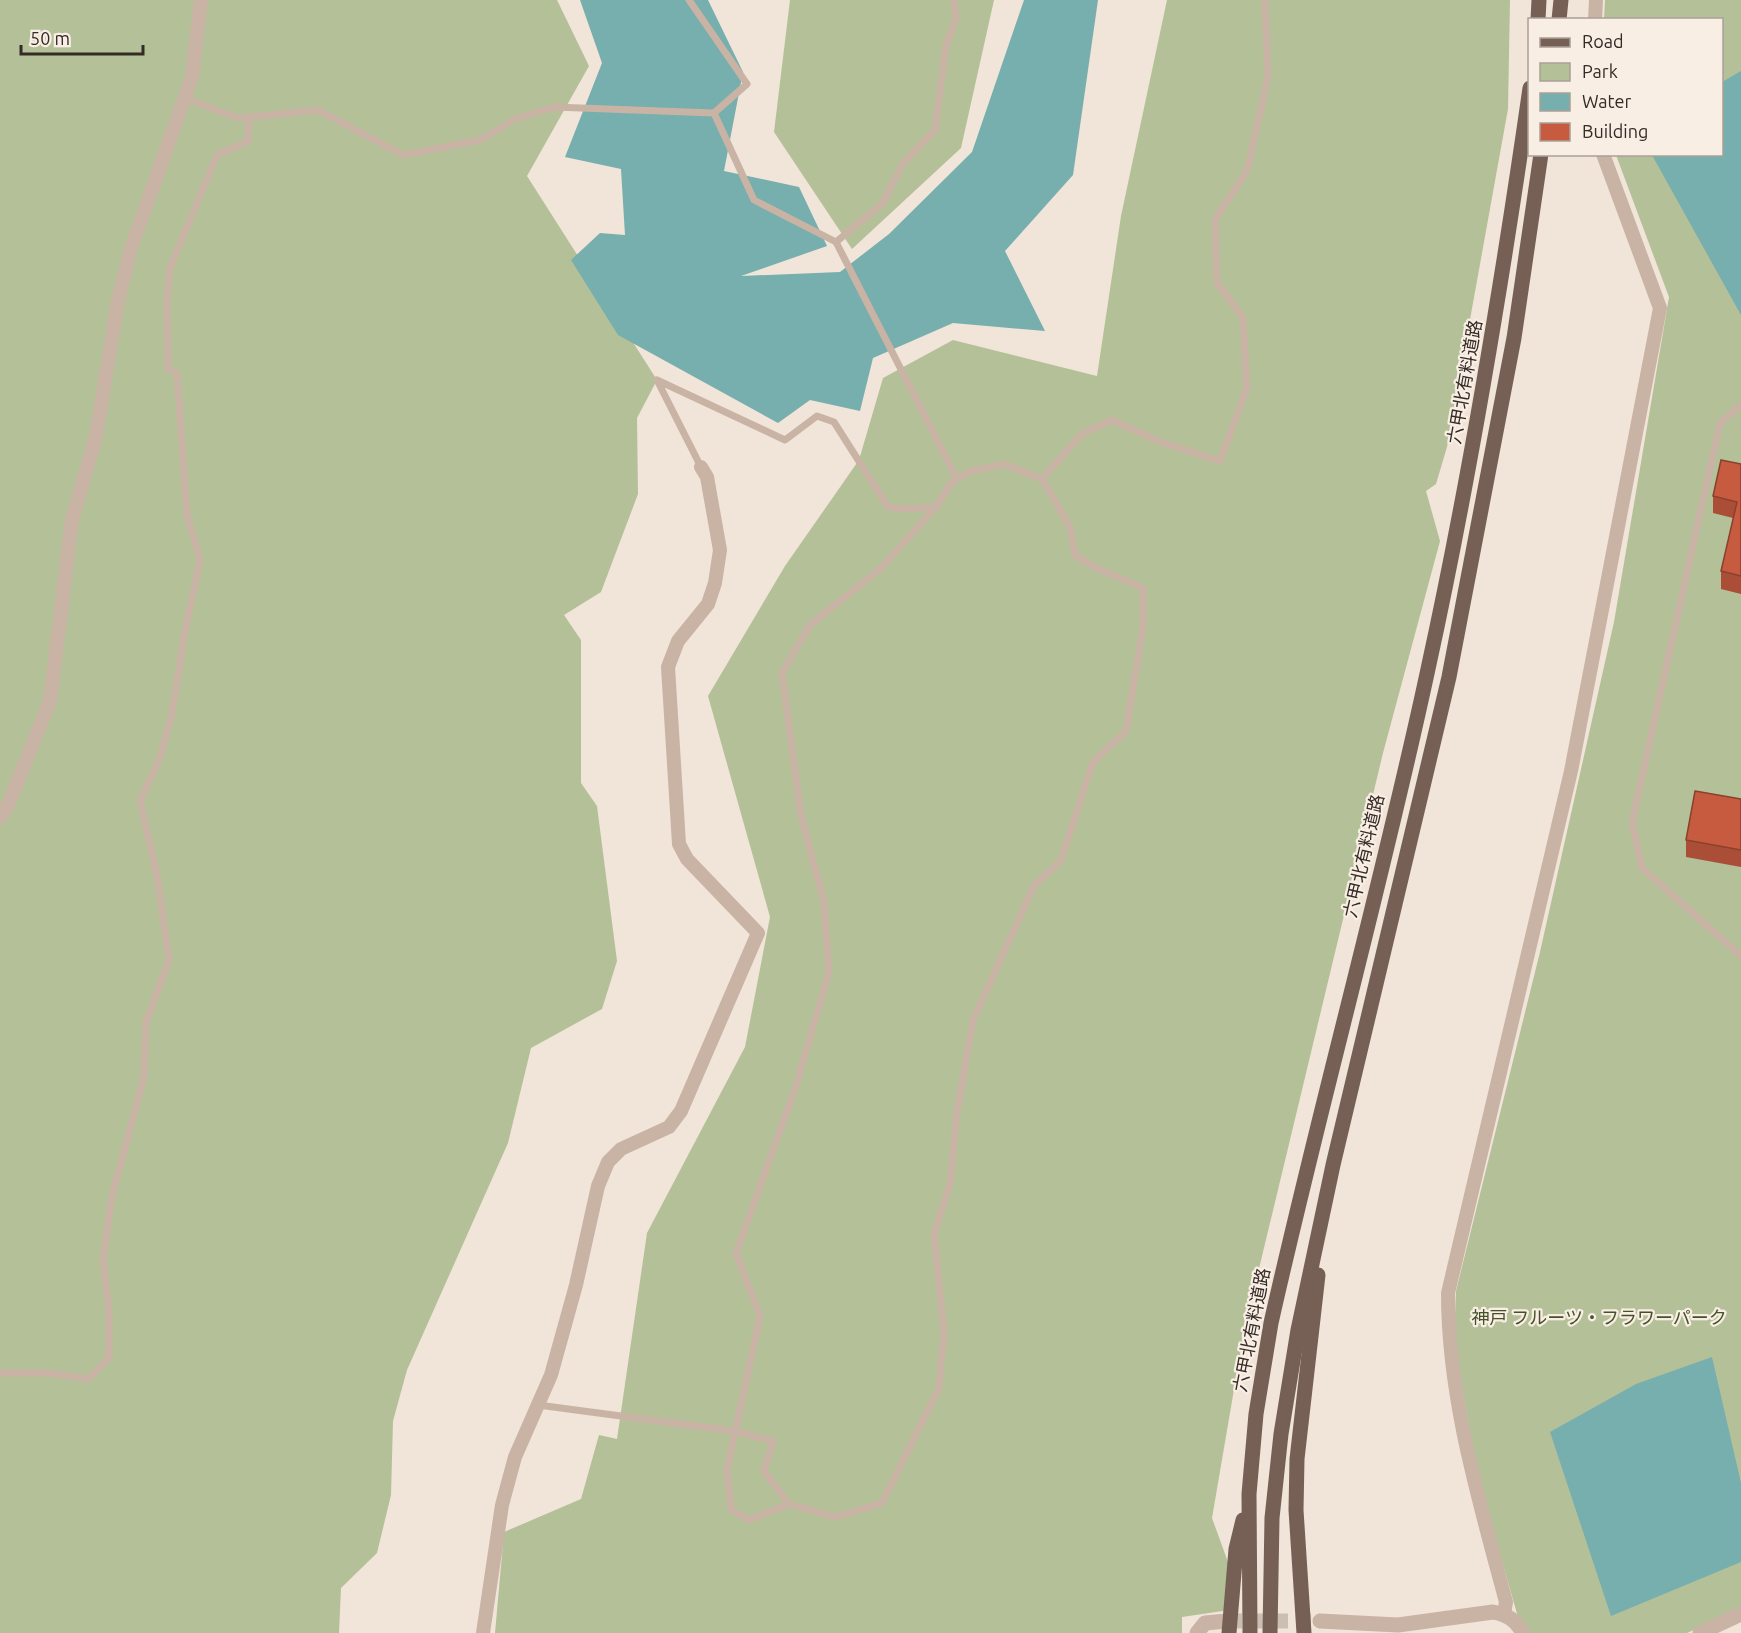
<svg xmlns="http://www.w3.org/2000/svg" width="1741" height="1633" font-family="Ubuntu,'Noto Sans JP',sans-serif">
<rect width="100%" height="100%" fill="#f1e4d8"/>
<g fill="#b4c098">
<polygon points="0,0 557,0 589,66 527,176 657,380 637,418 638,494 601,592 564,615 581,640 581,783 597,806 617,961 602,1009 531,1048 508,1143 407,1370 393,1421 391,1495 377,1553 341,1588 339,1633 0,1633"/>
<polygon points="790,0 994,0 961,148 852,249 774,132"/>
<polygon points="1167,0 1510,0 1508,109 1447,447 1436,484 1426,491 1440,541 1383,753 1244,1331 1212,1518 1237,1587 1236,1609 1182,1617 1182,1633 495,1633 504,1532 581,1499 599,1435 617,1439 647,1233 745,1047 770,917 708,696 785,566 859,460 883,378 953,340 1097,376 1121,216"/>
<polygon points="1605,0 1741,0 1741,1608 1687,1633 1527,1633 1518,1617 1478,1478 1454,1341 1456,1291 1540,952 1614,622 1669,297 1616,155 1722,154 1722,20 1604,19"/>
</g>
<g fill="#77aeae">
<polygon points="580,0 708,0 743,72 724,171 799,187 827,246 741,276 840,272 889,234 972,152 1024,0 1098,0 1073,175 1005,251 1045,331 953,323 873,358 860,411 810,400 778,423 618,335 571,260 600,233 625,235 621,169 565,157 602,63"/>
<polygon points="1741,71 1741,315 1652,155 1722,154 1722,82"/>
<polygon points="1712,1357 1741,1483 1741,1562 1611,1616 1550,1432 1636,1384"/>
</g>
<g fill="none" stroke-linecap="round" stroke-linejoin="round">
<polyline stroke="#cbbfb4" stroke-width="15" stroke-dasharray="15 8" stroke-linecap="butt" points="1227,1621 1320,1621"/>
<g stroke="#c9b3a4" stroke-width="7">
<polyline points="689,0 747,84 714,113 754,200 836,242 882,204 903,163 935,130 946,46 956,18 954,0"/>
<polyline points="185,98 238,118 318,110 403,155 480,140 515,119 554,107 714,113"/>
<polyline points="836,242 957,479"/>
<polyline points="1741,405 1720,423 1632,822 1642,868 1741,956"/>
<polyline points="1042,479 1082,434 1112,420 1161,442 1220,461 1247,388 1243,318 1217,283 1215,219 1247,171 1268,77 1265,0"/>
<polyline points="0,1373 49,1373 88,1379 109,1358 109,1310 103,1259 112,1196 144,1077 146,1022 169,960 157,875 140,801 159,760 171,718 185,631 200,560 187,515 177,373 168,369 167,298 170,268 217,155 248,141 249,117"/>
<polyline points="538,1405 734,1431 773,1441 764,1471 789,1504 836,1517 882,1503 939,1388 944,1332 934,1234 950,1184 957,1113 973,1020 1034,886 1061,860 1093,762 1126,731 1143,627 1143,588 1092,566 1075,555 1070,527 1042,479 1004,464 971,471 952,482 936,507 906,509 888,507 834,422 817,416 785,440 657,380 701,467"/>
<polyline points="789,1504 749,1520 731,1510 727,1470 760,1316 736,1253 795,1089 829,972 824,902 801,816 782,673 810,625 881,568 936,507"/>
</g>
<g stroke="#c9b3a4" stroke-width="14">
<polyline points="1595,20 1596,0"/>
<polyline points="0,817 9,803 50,701 72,520 96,436 118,300 131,248 192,77 201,0"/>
<path d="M 1504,1614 L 1506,1602 C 1479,1501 1448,1398 1448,1293 L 1571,771 L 1660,308 L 1603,154"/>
<polyline points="483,1633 502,1505 515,1457 551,1375 576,1285 598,1186 608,1162 621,1149 669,1127 681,1111 758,933 687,859 679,844 668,667 678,641 708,604 715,583 720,550 707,477 701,467"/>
</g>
<g stroke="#c9b3a4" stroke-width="15">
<path d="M 1320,1621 L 1398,1625 L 1493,1612 C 1508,1615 1516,1620 1523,1633"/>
<polyline points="1197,1633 1205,1623 1227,1621"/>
<polyline points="1700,1633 1741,1614"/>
</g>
<g stroke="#766056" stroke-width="15">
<polyline points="1538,20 1539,0"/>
<polyline points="1559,20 1561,0"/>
<polyline points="1229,1633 1236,1549 1243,1520"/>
<path d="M 1250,1633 L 1249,1494 L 1256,1414 L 1271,1323 C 1320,1105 1381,888 1428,669 C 1470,477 1502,283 1530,88"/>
<polyline points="1270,1633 1272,1518 1281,1434 1298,1330 1333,1165 1449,677 1514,338 1541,154"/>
<polyline points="1304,1633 1296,1510 1297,1459 1318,1275"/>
</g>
</g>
<g fill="#aa4e37">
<polygon points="1741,464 1741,594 1721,589 1721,571 1733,518 1713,513 1713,496"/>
<polygon points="1741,799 1741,867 1686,857 1686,840"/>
</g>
<g fill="#c65b40" stroke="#8b402d" stroke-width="1.5">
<polygon points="1721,460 1741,464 1741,576 1721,571 1737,502 1713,496"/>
<polygon points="1695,791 1741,799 1741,850 1686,840"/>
</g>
<g text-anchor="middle" stroke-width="4.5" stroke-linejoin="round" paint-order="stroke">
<g font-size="18" fill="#342a26" stroke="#f9eee4">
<text transform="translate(1465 382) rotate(-80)" y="6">六甲北有料道路</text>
<text transform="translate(1364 856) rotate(-77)" y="6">六甲北有料道路</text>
<text transform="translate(1252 1330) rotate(-79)" y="6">六甲北有料道路</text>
</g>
<g font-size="18" fill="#455229" stroke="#f9eee4">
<text x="1599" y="1324">神戸 フルーツ・フラワーパーク</text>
</g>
</g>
<rect x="1528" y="18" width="195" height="138" fill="#f9eee4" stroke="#aaa098" stroke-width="1.5"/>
<rect x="1540" y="38" width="30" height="9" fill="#766056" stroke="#aaa098" stroke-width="1.5"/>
<text x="1582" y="48" font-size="18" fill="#342a26">Road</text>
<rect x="1540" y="63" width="30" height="18" fill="#b4c098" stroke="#aaa098" stroke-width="1.5"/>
<text x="1582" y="78" font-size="18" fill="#342a26">Park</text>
<rect x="1540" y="93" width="30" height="18" fill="#77aeae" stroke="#aaa098" stroke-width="1.5"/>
<text x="1582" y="108" font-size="18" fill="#342a26">Water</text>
<rect x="1540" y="123" width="30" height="18" fill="#c65b40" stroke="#aaa098" stroke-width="1.5"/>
<text x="1582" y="138" font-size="18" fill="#342a26">Building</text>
<path d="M21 45v9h122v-9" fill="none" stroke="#342a26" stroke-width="3"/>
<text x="30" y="45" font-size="18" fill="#342a26" stroke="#f9eee4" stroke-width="4.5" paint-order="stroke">50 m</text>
</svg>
